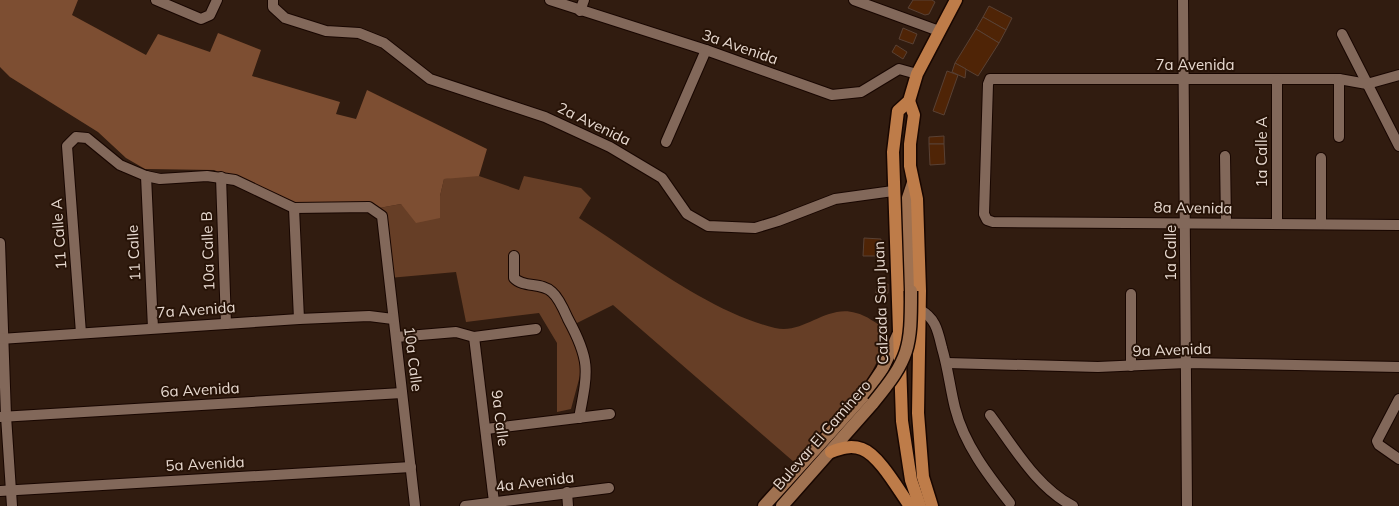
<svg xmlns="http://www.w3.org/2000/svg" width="1399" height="506" font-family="Mulish,sans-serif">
<rect width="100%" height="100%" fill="#311c10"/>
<path fill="#663e26" d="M 463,176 L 479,176 L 519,190 L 524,176 L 581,188 L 591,198 L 579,218 C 638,256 709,312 775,328 C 804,335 826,304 856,313 C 866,315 877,324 886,329 L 880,355 L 869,378 L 794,462 L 613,305 L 571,326 L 582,368 L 571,409 L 557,412 L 557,343 L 539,313 L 466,322 L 456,272 L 389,278 L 379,208 L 401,204 L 440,218 L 440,196 L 444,179 Z"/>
<polygon fill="#7d4e32" points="0,0 78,0 72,15 146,55 158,34 210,52 218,33 261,50 252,76 340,102 336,114 356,119 367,90 487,149 479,176 444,179 440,196 440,218 416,223 401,204 379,208 296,203 214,170 145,169 126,158 98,132 10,77 0,67"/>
<g fill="#4f2406" stroke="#594134">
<polygon points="913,0 932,0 935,2 929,14 925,15 908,8"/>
<polygon points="989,6 1012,18 1006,30 983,17"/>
<polygon points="983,17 1006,30 999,43 976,29"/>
<polygon points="903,28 917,34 913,44 899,39"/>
<polygon points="976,29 999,43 978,76 955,63"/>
<polygon points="896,45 907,52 903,59 892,52"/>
<polygon points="955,63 966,69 965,78 952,72"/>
<polygon points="947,71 958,75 944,115 933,111"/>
<polygon points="944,136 944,144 929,144 929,137"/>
<polygon points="929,144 944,144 945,164 930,165"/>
<polygon points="864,238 881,239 880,256 863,256"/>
<polygon points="877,283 888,284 888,293 876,293"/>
</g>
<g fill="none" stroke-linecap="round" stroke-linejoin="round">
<g stroke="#180600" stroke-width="12">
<g id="minor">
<polyline points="156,0 201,19 210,15 217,0"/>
<polyline points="273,0 273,7 285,18 326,31 359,33 384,43 430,79 545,117 610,147 662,178 687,214 708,226 755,228 778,221 835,199 893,191"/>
<polyline points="550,0 706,50 832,95 861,92 899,69 917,74"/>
<polyline points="854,0 939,31"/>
<polyline points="1183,0 1187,506"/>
<polyline points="580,11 584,0"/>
<polyline points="1342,34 1399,146"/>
<polyline points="1399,75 1367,84 1339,79 990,79 988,84 984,214 987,220 993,222 1399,225"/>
<polyline points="1339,79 1339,137"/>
<polyline points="666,142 706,50"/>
<polyline points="1225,156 1226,223"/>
<polyline points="1321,158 1321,224"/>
<polyline points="146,176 153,328"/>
<polyline points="221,177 226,324"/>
<polyline points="294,208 299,319"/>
<polyline points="1277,224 1277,80"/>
<polyline points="0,243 6,416 12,506"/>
<path d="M 514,256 L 514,278 C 523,288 542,282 552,292 C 559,298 564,310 568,319 C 591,361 588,371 579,418"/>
<path d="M 920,310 C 936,318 938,332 942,348 C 948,368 950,388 955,408 C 964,444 988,475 1010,503"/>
<polyline points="81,333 67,146 76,137 87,138 120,165 146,176 160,179 207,176 235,180 294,208 369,207 382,216 415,506"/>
<polyline points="396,337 456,332 474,337 536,329"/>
<polyline points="474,337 494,502"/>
<polyline points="0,339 299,319 369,316 393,319"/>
<polyline points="947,363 1098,367 1186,363 1399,367"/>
<polyline points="1131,366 1131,294"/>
<polyline points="1399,399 1377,441 1379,445 1399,459"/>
<path d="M 990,415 C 1014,447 1037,488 1073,506"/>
<polyline points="0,417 402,393"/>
<polyline points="486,429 610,414"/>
<polyline points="0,491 411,467"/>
<polyline points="567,492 568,506"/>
<polyline points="465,506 609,488"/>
</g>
</g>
<g stroke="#180600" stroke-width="15">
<g id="secondary">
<polyline points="911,291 908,198 913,183"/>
<polyline points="764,506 868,391 882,370 898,335"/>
<polyline points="782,506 873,403"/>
</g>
</g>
<g stroke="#180600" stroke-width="15">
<g id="primary">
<polyline points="909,101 914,115 910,144 910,166 917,199 920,291 918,413 923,477 932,506"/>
<path d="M 831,452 C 841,448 851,445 862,449 C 879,455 899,491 910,506"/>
<polyline points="920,506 911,480 902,421 893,152 898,111 909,101 917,74 956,0"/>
</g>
</g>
<use href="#minor" stroke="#82685a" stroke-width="10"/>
<use href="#secondary" stroke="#a07251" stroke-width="12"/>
<use href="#primary" stroke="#be7c49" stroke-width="12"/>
<g stroke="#180600" stroke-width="15" stroke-linecap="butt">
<path id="secondary-bridge" d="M 873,403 C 910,358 911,348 911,291"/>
</g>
<use href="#secondary-bridge" stroke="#a07251" stroke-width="12"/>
</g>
<g text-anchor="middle" stroke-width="4" stroke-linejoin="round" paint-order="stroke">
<g font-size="15" fill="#e8dad1" stroke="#271307">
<text transform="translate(740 47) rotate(19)" y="5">3a Avenida</text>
<text x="1195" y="70">7a Avenida</text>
<text transform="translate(594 124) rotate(26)" y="5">2a Avenida</text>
<text transform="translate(1262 152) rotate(-90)" y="5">1a Calle A</text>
<text transform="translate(1193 208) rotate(1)" y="5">8a Avenida</text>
<text transform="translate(59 234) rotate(-94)" y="5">11 Calle A</text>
<text transform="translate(208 251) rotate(-92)" y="5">10a Calle B</text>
<text transform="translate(134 253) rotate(-93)" y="5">11 Calle</text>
<text transform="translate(1171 253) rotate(-90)" y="5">1a Calle</text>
<text transform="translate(881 303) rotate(-92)" y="5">Calzada San Juan</text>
<text transform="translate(196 310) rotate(-4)" y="5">7a Avenida</text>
<text transform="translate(1172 350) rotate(-2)" y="5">9a Avenida</text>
<text transform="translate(413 359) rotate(83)" y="5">10a Calle</text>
<text transform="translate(200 390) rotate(-3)" y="5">6a Avenida</text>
<text transform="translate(500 418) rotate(83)" y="5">9a Calle</text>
<text transform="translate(822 435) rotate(-49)" y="5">Bulevar El Caminero</text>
<text transform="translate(205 464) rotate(-3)" y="5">5a Avenida</text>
<text transform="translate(535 482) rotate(-7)" y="5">4a Avenida</text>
</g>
</g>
</svg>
